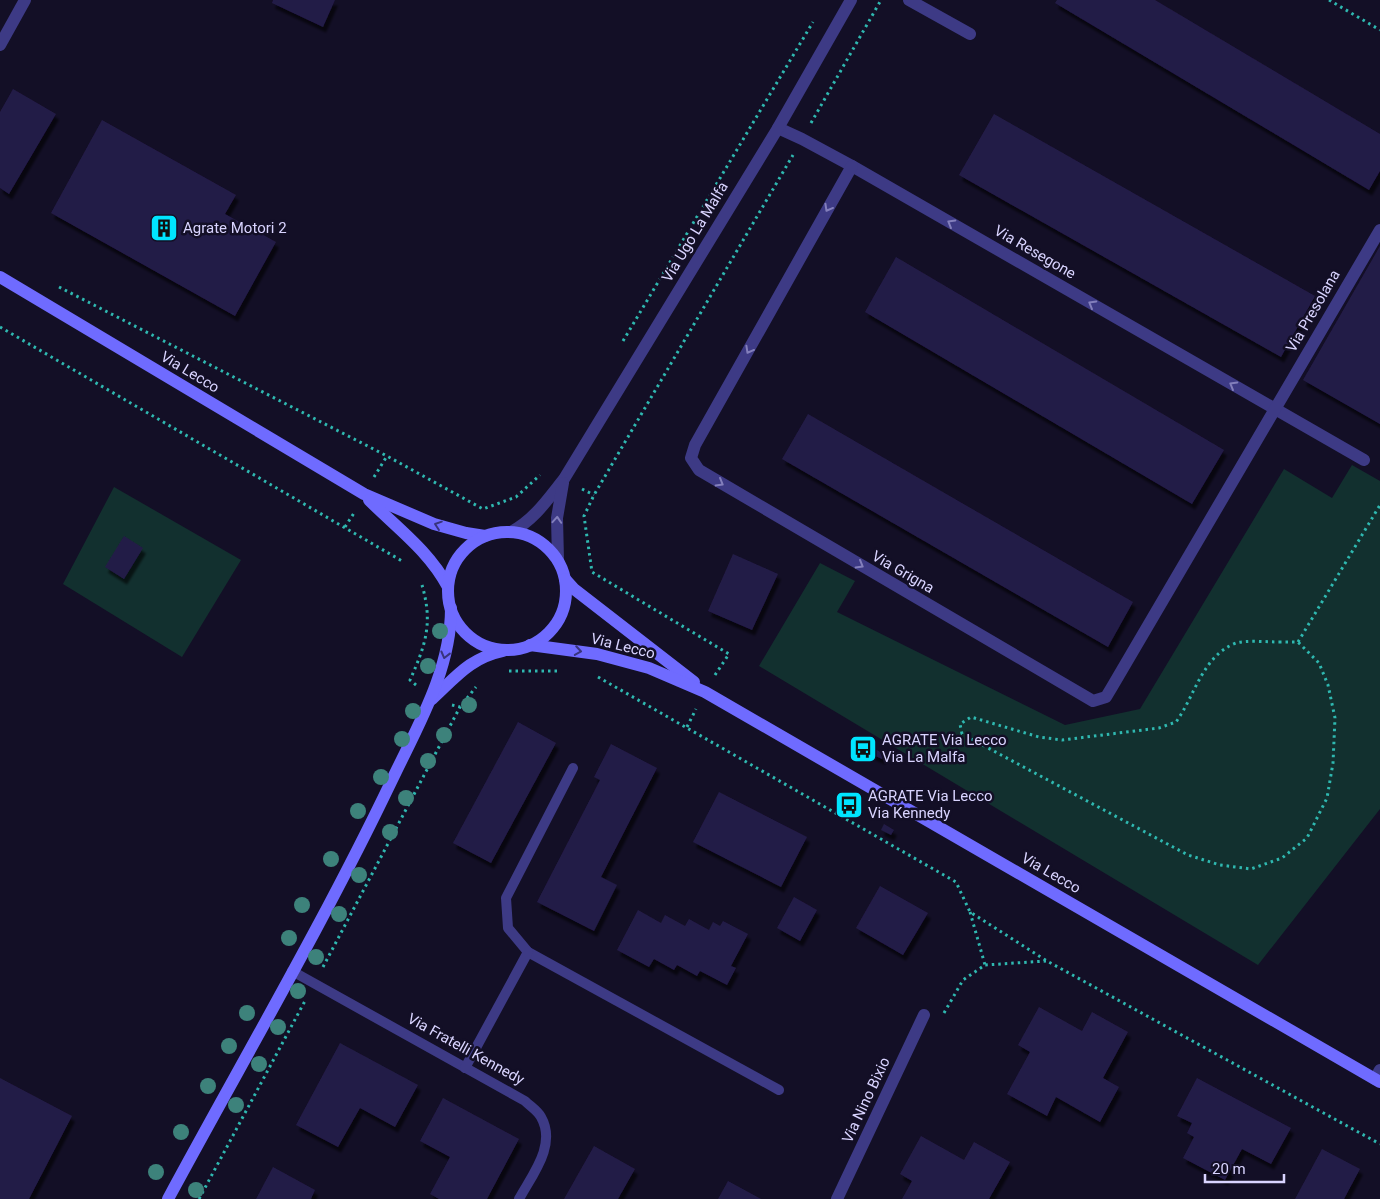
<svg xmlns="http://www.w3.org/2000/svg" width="1380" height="1199" font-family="Roboto,sans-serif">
<defs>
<filter id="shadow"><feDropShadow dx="3" dy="5.5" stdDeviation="1" flood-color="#0009"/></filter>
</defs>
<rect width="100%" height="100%" fill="#130f26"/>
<g fill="#12302f">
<polygon points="1352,465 1380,481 1380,809 1258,965 759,666 820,563 855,581 837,612 1065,725 1140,709 1284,469 1332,498"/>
<polygon points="114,487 241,560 182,657 63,584"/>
</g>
<g fill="#241b47" filter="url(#shadow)">
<polygon points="273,0 335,0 323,27 272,3"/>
<polygon points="1057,0 1155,0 1380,134 1380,171 1369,190 1055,3"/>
<polygon points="13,89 56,114 9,194 0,188 0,112"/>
<polygon points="994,114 1315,296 1281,357 959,175"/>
<polygon points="102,120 236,195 225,214 276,242 235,316 51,213"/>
<polygon points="1380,246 1380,424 1303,380"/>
<polygon points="896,257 1224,450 1192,504 865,312"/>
<polygon points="808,414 1133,602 1108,647 782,459"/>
<polygon points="124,536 143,548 124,579 105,567"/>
<polygon points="733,554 778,574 752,630 708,611"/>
<polygon points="518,722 556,743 491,863 453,843"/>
<polygon points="611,744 657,768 601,877 617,885 594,931 537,902 600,780 594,777"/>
<polygon points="873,748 884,754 882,759 871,754"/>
<polygon points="719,792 807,837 781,887 693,842"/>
<polygon points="884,824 894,830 891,835 881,830"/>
<polygon points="880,886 928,913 903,955 856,928"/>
<polygon points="794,897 817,910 800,941 777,928"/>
<polygon points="638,910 661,923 665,915 685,926 689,919 709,930 713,922 720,926 723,921 748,934 731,966 736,968 727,985 700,971 697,976 677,965 674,970 654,959 649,967 617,950"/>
<polygon points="1039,1007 1082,1031 1092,1012 1128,1032 1103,1078 1119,1087 1100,1122 1056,1097 1047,1116 1007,1094 1030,1052 1018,1045"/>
<polygon points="340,1043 418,1085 395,1127 360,1108 338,1147 296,1125"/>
<polygon points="0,1078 72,1116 29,1199 0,1199"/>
<polygon points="1197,1078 1291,1128 1271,1164 1242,1149 1225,1180 1183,1158 1194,1137 1187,1133 1192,1123 1177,1116"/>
<polygon points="443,1098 519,1139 487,1199 439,1199 430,1194 450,1157 420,1141"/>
<polygon points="921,1136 964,1160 974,1142 1010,1162 989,1199 902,1199 912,1181 900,1174"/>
<polygon points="594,1146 635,1169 618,1199 564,1199"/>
<polygon points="1322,1149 1360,1169 1344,1199 1295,1199"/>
<polygon points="273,1167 315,1190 311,1199 256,1199"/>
<polygon points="728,1181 761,1199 718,1199"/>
</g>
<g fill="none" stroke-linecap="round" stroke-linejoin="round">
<g stroke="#2fb8b0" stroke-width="3" stroke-dasharray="2.5 4" stroke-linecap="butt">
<polyline points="1329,0 1380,30"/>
<polyline points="811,123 881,0"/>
<polyline points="59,287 387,456 483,509 516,497 540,475"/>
<polyline points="0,327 402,561"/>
<polyline points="623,341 813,22"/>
<polyline points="374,477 387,456"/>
<polyline points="582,489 594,495"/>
<polyline points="345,527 354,513"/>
<path d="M 1279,642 L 1298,642 L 1319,663 L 1328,685 L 1335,718 L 1333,763 L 1327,798 L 1307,838 L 1282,858 L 1251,869 L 1220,865 L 1188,855 L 962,734 L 960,724 L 971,717 L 1039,737 L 1062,740 L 1159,728 L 1176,722 C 1195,696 1202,656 1236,643 C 1246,640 1268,642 1279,642 Z"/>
<polyline points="1298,642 1380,505"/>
<polyline points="509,671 558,671"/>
<polyline points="715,675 729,654 592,572 584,516 594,495 793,155"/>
<polyline points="598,677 956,882 970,912 1047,961 1380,1144"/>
<path d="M 416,685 L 410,680 C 426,644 433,623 422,585"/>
<polyline points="452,705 460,707 476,687"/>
<polyline points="687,727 696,709"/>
<polyline points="970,912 985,965"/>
<polyline points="323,967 460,707"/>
<polyline points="944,1013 963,980 985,965 1046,961"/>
<polyline points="199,1199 306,999"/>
</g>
<g stroke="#3d3a85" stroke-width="10">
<polyline points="528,952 779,1090"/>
<path d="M 292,971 L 525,1101 C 530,1106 538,1111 541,1117 C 557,1145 532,1175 519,1199"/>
<polyline points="465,1068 528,952 508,928 506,898 573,768"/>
</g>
<g stroke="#3d3a85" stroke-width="12">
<polyline points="909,0 970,34"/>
<polyline points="0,45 25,0"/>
<polyline points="778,128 802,139 852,166 1364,460"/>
<polyline points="852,166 695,445 691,458 699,470 1093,701 1106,697 1112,687 1380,230"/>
<path d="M 511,532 C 534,520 548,499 564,479 L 778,128 L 851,0"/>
<polyline points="558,560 557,518 563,483"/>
<polyline points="1375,1079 1380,1070"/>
<polyline points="837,1199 924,1015"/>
</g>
<g stroke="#6f6bff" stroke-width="12">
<polyline points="0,277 364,494 434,524 466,533 485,536"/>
<path d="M 369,500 C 397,528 429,551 448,587"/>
<circle cx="507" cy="591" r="59"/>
<polyline points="565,579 574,589 694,682"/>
<polyline points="530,645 597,654 649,668 705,692 1380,1082"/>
<path d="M 432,699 C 456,677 470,658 503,651"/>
<path d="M 168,1199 C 243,1060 323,924 391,782 C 417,727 451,671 451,608"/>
</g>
</g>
<g fill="#3d827b">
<circle cx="440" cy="631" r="8"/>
<circle cx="428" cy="666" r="8"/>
<circle cx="469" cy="705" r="8"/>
<circle cx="413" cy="711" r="8"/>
<circle cx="444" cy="735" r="8"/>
<circle cx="402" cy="739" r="8"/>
<circle cx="428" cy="761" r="8"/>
<circle cx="381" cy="777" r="8"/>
<circle cx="406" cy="798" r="8"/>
<circle cx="358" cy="811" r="8"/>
<circle cx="390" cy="832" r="8"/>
<circle cx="331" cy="859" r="8"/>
<circle cx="359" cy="875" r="8"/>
<circle cx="302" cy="905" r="8"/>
<circle cx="339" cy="914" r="8"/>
<circle cx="289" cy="938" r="8"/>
<circle cx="316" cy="957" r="8"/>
<circle cx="298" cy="991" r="8"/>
<circle cx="247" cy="1013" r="8"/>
<circle cx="278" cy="1027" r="8"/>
<circle cx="229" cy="1046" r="8"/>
<circle cx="259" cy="1064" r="8"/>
<circle cx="208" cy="1086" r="8"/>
<circle cx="236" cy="1105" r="8"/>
<circle cx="181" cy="1132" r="8"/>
<circle cx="156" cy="1172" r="8"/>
<circle cx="196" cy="1190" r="8"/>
</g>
<defs><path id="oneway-chevron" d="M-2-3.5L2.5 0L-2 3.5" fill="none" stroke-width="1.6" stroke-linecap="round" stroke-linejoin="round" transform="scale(1.25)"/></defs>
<g stroke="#837fbc">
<use href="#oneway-chevron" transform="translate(828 208) rotate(119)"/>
<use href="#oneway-chevron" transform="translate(951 223) rotate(-150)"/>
<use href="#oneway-chevron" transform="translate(1092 304) rotate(-150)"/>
<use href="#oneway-chevron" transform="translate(749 350) rotate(119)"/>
<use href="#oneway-chevron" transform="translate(1233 385) rotate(-150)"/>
<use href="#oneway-chevron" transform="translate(720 483) rotate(30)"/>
<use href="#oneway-chevron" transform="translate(557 520) rotate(-86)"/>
<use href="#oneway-chevron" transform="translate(860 565) rotate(30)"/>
</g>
<g stroke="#38347d">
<use href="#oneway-chevron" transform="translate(438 525) rotate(-161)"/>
<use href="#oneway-chevron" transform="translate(578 651) rotate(9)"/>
<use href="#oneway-chevron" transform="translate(445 655) rotate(104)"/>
</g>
<defs>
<g id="building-square" transform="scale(1.4375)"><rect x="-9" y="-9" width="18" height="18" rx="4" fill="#00e5ff" stroke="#130f26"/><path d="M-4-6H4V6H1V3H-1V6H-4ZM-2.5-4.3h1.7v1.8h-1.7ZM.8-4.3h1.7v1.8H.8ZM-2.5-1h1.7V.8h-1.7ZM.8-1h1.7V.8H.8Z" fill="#111"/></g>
<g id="bus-square" transform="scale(1.4375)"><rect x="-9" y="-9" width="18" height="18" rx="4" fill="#00e5ff" stroke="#130f26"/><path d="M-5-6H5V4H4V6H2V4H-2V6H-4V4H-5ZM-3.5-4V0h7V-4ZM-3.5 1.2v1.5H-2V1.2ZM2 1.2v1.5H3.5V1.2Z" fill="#111"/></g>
</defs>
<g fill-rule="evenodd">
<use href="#building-square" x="164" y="228"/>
<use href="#bus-square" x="863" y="749"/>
<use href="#bus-square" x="849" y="805"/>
</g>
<g text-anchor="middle" stroke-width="5" stroke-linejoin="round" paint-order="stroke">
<g font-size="15" fill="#d9d4ff" stroke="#130f26" text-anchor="start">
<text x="183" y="233">Agrate Motori 2</text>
<text x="882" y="745">AGRATE Via Lecco<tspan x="882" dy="17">Via La Malfa</tspan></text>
<text x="868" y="801">AGRATE Via Lecco<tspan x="868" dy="17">Via Kennedy</tspan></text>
</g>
<g font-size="15" fill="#d9d4ff" stroke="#130f26">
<text transform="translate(695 232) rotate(-59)" y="5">Via Ugo La Malfa</text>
<text transform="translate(1035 252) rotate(30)" y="5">Via Resegone</text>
<text transform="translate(1313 311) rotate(-60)" y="5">Via Presolana</text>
<text transform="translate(190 372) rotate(31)" y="5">Via Lecco</text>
<text transform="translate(903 572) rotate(30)" y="5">Via Grigna</text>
<text transform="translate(623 646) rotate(14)" y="5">Via Lecco</text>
<text transform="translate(1051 873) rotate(30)" y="5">Via Lecco</text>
<text transform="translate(466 1049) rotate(29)" y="5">Via Fratelli Kennedy</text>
<text transform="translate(866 1100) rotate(-65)" y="5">Via Nino Bixio</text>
</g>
</g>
<path d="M1205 1174v8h79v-8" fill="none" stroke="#d9d4ff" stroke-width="2.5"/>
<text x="1212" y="1174" font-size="15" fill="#d9d4ff" stroke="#130f26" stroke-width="4" paint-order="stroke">20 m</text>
</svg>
